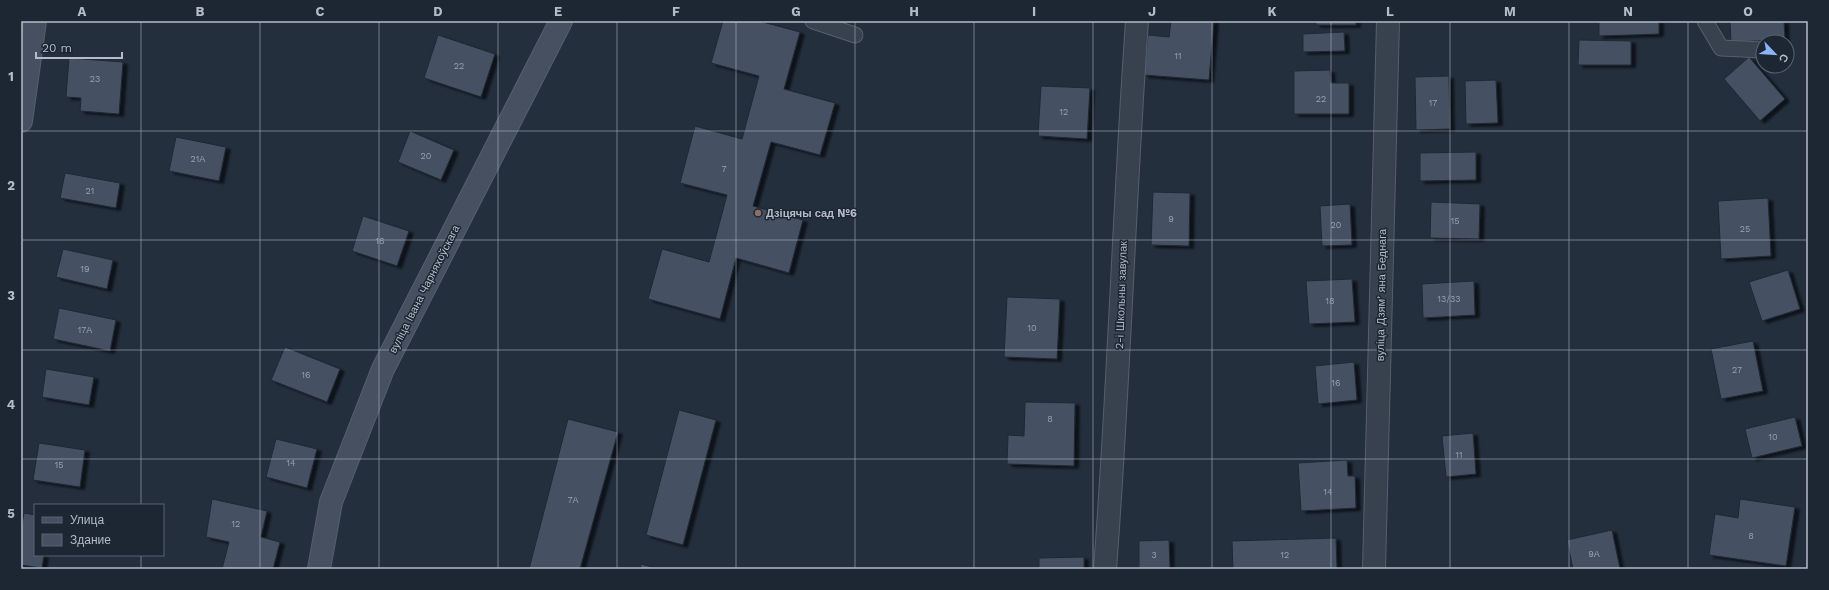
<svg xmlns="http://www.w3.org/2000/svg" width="1829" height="590" font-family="'Work Sans',sans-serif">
<defs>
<filter id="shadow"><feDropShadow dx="4.5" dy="2.5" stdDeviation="1" flood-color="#0009"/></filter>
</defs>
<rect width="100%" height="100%" fill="#242f3e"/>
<g fill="#455162" stroke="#1f2835" filter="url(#shadow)">
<polygon points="723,21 759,21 800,32 784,89 835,103 820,155 771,142 753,206 803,220 789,273 736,258 720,319 648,299 662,249 709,262 727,195 680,183 695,126 742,139 759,76 711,63"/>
<polygon points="1171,21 1214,21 1209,80 1144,75 1148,35 1169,37"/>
<rect x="1316" y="21" width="40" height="4"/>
<polygon points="1599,21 1659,21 1659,34 1599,36"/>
<polygon points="1730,21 1784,21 1785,40 1731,42"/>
<polygon points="1344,32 1345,51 1303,52 1303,34"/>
<polygon points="438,35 495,54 481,97 424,78"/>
<polygon points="1579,40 1631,41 1631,65 1578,65"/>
<polygon points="1749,57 1785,99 1760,121 1724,79"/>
<polygon points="69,58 123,62 119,114 80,111 81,98 66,97"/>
<polygon points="1330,70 1331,83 1349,83 1349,114 1294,114 1294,71"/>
<polygon points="1449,76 1450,129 1416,130 1415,77"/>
<polygon points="1496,80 1498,123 1466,124 1465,81"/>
<polygon points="1041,86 1090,88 1087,139 1038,136"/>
<polygon points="410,131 454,150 441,180 398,162"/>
<polygon points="176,137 226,147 219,181 169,171"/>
<polygon points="1476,152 1476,180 1420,181 1420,153"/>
<polygon points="65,173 120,183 116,208 60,198"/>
<polygon points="1153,192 1190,193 1189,246 1151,245"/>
<polygon points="1768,198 1771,256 1721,259 1718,201"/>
<polygon points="1431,202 1480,204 1479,239 1430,238"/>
<polygon points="1350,204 1352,245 1322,246 1320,206"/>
<polygon points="363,216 409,231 397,266 352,251"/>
<polygon points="63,249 113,260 107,289 56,277"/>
<polygon points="1788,270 1800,309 1762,321 1749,282"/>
<polygon points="1352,279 1355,322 1309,324 1306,281"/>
<polygon points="1474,281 1475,315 1423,318 1422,284"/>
<polygon points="1007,297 1060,299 1057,359 1004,357"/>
<polygon points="59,308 116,320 110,351 53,339"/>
<polygon points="1753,341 1763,391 1721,399 1711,349"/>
<polygon points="285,347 340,369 327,402 271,380"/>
<polygon points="1354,362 1357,400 1318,404 1315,366"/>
<polygon points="46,369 94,377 89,405 42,397"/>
<polygon points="1025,402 1075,403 1074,466 1007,464 1008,435 1024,436"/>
<polygon points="679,410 716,420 683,545 646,535"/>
<polygon points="1795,417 1802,446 1752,458 1745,429"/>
<polygon points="568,419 618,432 580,569 529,569"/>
<polygon points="1473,433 1476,474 1446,477 1442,436"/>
<polygon points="276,439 317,449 307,488 266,477"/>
<polygon points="39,443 85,450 80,487 33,480"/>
<polygon points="1347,460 1348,476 1355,476 1356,508 1301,511 1298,463"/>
<polygon points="212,499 267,511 261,537 280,542 273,569 222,569 229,542 206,537"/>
<polygon points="1740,499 1795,507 1786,566 1709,555 1715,514 1738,518"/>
<polygon points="24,513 35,515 35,555 44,555 42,568 21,565 21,530"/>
<polygon points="1612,530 1620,569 1573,569 1567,540"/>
<polygon points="1336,538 1337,569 1233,569 1232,541"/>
<polygon points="1169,540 1170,569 1139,569 1139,541"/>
<polygon points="1084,557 1084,569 1039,569 1039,558"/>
<polygon points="641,564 659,569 640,569"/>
</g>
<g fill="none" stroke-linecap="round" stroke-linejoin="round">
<g stroke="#565f6c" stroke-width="17">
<g id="lane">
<polyline points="813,21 855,35"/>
<polyline points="1705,21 1721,48 1763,50"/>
</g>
</g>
<g stroke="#565f6c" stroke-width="24">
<g id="street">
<path d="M 1105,569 C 1119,386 1124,204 1137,21"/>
<polyline points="1374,569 1388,21"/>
</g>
</g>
<g stroke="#565f6c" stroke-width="24">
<g id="secondary">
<polyline points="21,121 35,21"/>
<polyline points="319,569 331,502 383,369 561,21"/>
</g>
</g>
<use href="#lane" stroke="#38414e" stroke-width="15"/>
<use href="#street" stroke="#38414e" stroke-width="22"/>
<use href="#secondary" stroke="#465061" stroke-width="22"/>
</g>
<path fill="none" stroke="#b4bcc9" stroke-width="1" stroke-opacity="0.55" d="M 141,21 L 141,505M 260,21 L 260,569M 379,21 L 379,569M 498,21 L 498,569M 617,21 L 617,569M 736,21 L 736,569M 855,21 L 855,569M 974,21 L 974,569M 1093,21 L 1093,569M 1212,21 L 1212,569M 1331,21 L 1331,569M 1450,21 L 1450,569M 1569,21 L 1569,569M 1688,21 L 1688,569M 21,131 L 1808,131M 21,240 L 1808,240M 21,350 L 1808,350M 21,459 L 1808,459M 141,555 L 141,569"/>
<circle fill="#8d6e63" stroke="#1d2633" stroke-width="1.5" cx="758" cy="213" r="4"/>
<g text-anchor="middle" stroke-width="3" stroke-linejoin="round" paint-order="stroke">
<g font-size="9" fill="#98a1af">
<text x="1178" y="59">11</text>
<text x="459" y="69">22</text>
<text x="95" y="82">23</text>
<text x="1321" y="102">22</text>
<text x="1433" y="106">17</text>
<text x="1064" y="115">12</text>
<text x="426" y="159">20</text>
<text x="198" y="162">21А</text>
<text x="724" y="172">7</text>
<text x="90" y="194">21</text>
<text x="1171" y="222">9</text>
<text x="1455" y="224">15</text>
<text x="1336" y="228">20</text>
<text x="1745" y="232">25</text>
<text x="380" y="244">18</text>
<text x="85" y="272">19</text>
<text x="1449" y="302">13/33</text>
<text x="1330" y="304">18</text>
<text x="1032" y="331">10</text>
<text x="85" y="333">17А</text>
<text x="1737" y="373">27</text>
<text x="306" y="378">16</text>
<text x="1336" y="386">16</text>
<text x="1050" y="422">8</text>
<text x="1773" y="440">10</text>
<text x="1459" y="458">11</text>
<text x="291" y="466">14</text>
<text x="59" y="468">15</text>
<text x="1328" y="495">14</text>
<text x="573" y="503">7А</text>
<text x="236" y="527">12</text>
<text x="1751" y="539">8</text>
<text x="1594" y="557">9А</text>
<text x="1154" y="558">3</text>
<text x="1285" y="558">12</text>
</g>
<g font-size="11" font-weight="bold" fill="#b4bcc9" stroke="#1d2633" text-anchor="start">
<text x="766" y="217">Дзіцячы сад №6</text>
</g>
<g font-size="11" fill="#b4bcc9" stroke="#1d2633">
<text transform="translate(424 289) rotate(-63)" y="4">вуліца Івана Чарняхоўскага</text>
<text transform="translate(1121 295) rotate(-88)" y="4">2-і Школьны завулак</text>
<text transform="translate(1381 295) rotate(-89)" y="4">вуліца Дзямʼяна Беднага</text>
</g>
</g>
<rect width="1829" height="590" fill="none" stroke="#1d2633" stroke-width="44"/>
<rect x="34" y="504" width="130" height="52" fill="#1d2633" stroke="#59626f"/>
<rect x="42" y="517" width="20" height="6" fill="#465061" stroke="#59626f"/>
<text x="70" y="524" font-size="12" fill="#b4bcc9">Улица</text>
<rect x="42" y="534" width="20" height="12" fill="#455162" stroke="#59626f"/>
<text x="70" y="544" font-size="12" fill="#b4bcc9">Здание</text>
<g transform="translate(1775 54) rotate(115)"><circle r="19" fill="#1d2633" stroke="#59626f"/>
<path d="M0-3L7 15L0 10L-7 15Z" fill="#8ab4f8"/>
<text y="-6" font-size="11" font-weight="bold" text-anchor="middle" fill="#b4bcc9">С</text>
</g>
<path d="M36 52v6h86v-6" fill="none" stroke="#b4bcc9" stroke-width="2"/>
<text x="42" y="52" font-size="12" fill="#b4bcc9" stroke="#1d2633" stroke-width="3" paint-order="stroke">20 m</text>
<rect x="22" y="22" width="1785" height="546" fill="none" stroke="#b4bcc9" stroke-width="1.5"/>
<g font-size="13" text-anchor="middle" font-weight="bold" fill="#b4bcc9">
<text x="82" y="16">A</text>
<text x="200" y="16">B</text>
<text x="320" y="16">C</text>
<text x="438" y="16">D</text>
<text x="558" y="16">E</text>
<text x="676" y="16">F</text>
<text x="796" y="16">G</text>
<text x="914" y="16">H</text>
<text x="1034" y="16">I</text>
<text x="1152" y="16">J</text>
<text x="1272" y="16">K</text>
<text x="1390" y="16">L</text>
<text x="1510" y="16">M</text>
<text x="1628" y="16">N</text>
<text x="1748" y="16">O</text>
<text x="11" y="81">1</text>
<text x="11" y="190">2</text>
<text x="11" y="300">3</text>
<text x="11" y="409">4</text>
<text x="11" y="518">5</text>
</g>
</svg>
